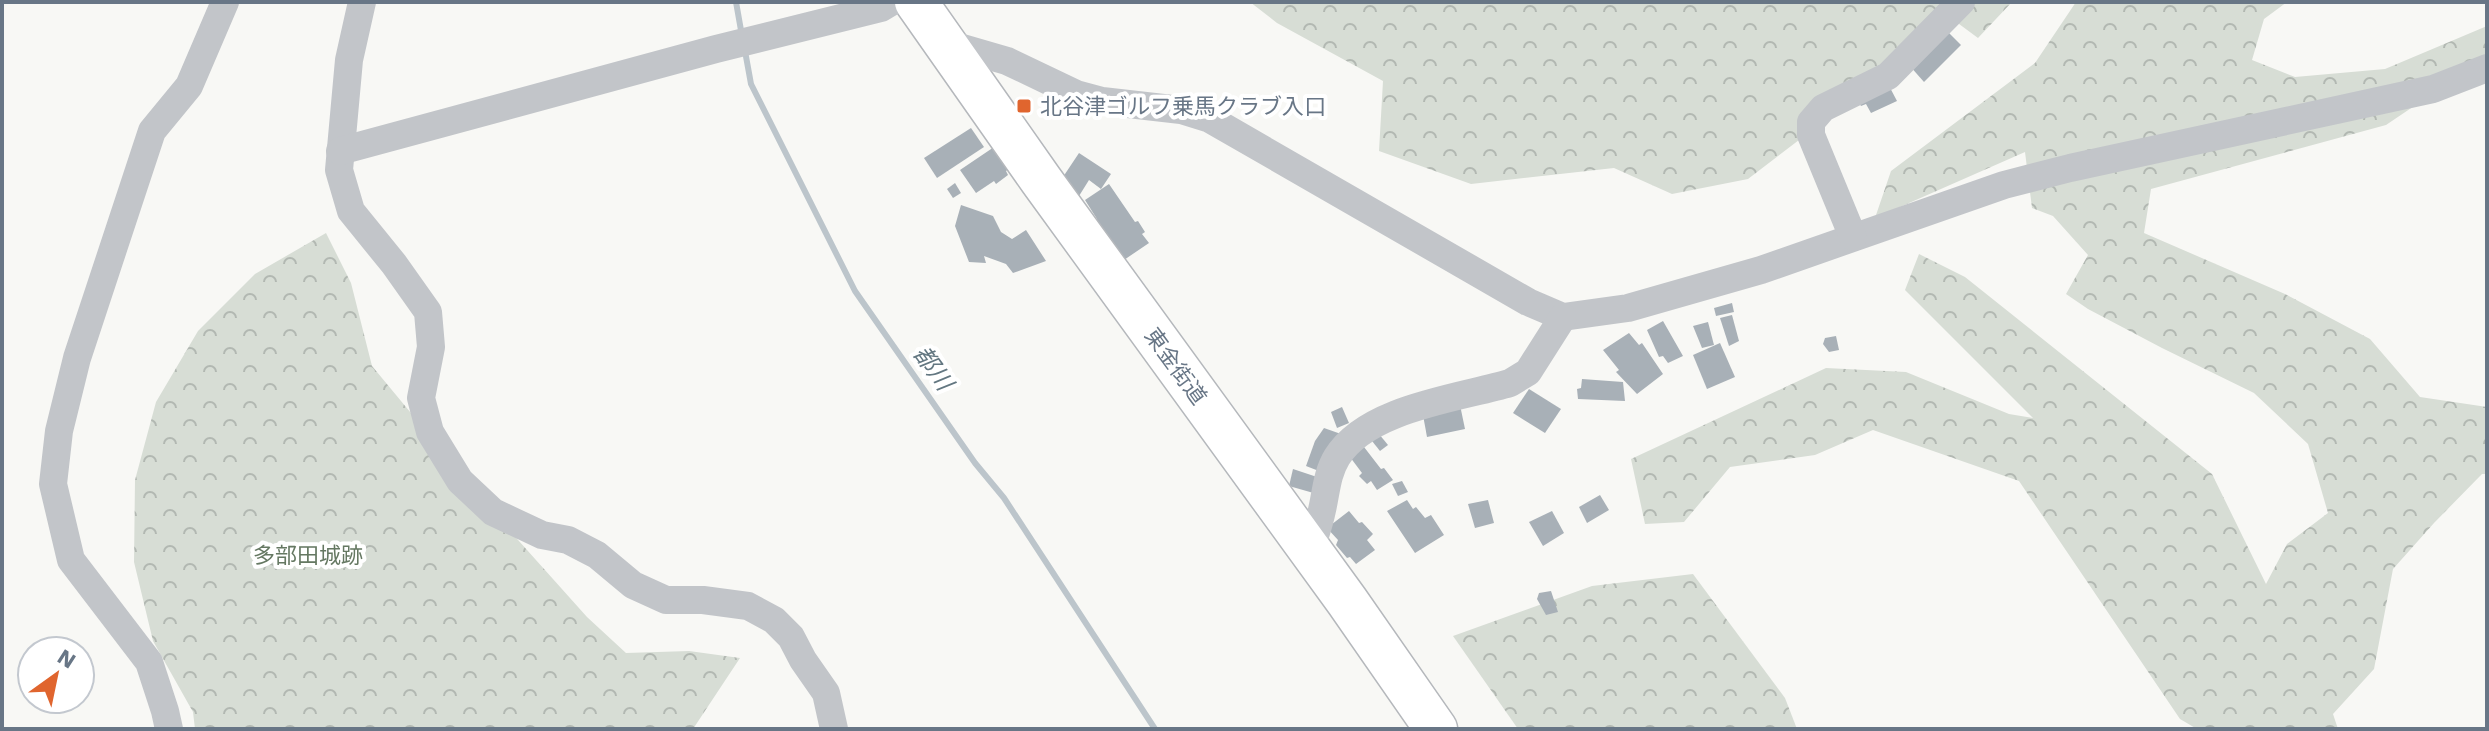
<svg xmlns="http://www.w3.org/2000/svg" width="2489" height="731" font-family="'Work Sans','Noto Sans JP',sans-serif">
<defs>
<pattern id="forest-crowns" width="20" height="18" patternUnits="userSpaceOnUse" patternTransform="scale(2)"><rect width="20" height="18" fill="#d7ddd5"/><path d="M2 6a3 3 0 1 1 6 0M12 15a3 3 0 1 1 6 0" fill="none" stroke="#b2b8b2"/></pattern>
</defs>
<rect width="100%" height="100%" fill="#f8f8f5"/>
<g fill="url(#forest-crowns)">
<polygon points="1250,2 2012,2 1978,38 1955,21 1748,179 1672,194 1614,168 1471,184 1379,151 1383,81 1277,23"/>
<polygon points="2076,2 2287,2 2264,19 2252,60 2295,77 2385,69 2487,26 2487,57 2386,125 2151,189 2144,233 2285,294 2370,339 2420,397 2487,407 2487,474 2482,474 2434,523 2393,569 2374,669 2333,714 2338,729 2197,729 2180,719 2019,481 1873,430 1815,455 1730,467 1684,522 1645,524 1631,459 1826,368 1906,372 2009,414 2033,418 1905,290 1919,254 1965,277 2212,474 2266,584 2287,544 2328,513 2308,444 2254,393 2162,348 2088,309 2066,294 2088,255 2053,216 2032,208 2025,152 1875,218 1891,171 2035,63"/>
<polygon points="326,233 351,283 372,366 493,512 587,617 626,653 689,651 740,658 693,729 195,729 193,712 153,641 134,562 135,480 156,402 198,331 255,274"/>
<polygon points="1693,574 1785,698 1797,729 1518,729 1453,636 1592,586"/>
</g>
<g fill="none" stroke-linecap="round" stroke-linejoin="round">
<g stroke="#bcc5cb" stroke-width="6">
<polyline points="736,2 742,36"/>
<polyline points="745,51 751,84 855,291 975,463 1004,498 1155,729"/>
</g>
</g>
<g fill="#a8b0b7">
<polygon points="1945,29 1961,45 1924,82 1909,65"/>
<polygon points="1887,82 1897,101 1871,113 1866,104 1861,106 1856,98"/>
<polygon points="971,128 984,147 937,178 924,158"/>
<polygon points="997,145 1011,167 1006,171 1008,175 996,184 994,181 976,193 960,170"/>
<polygon points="1079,153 1111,174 1101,189 1089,180 1079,196 1059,183"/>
<polygon points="955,183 961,193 953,198 947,189"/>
<polygon points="1109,184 1135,222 1138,221 1145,232 1142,234 1149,243 1121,262 1094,221 1097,219 1085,200"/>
<polygon points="961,205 993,216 1001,232 1012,239 1026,230 1046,261 1013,273 1006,264 984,256 986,263 969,262 955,226"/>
<polygon points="1732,303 1734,312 1716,316 1714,308"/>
<polygon points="1732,315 1739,341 1729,346 1720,318"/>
<polygon points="1663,321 1683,356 1668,363 1663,356 1659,357 1647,330"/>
<polygon points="1708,322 1714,345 1702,348 1693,326"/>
<polygon points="1629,333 1639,345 1642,343 1663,374 1637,394 1616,372 1619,370 1603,350"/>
<polygon points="1836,336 1839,350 1829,352 1823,344 1825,338"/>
<polygon points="1720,343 1735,377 1707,389 1693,355"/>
<polygon points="1582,379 1623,382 1625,401 1578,399 1577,389 1581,388"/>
<polygon points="1529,389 1561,409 1545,433 1513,413"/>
<polygon points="1460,405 1465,429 1427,437 1423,415"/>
<polygon points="1342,407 1349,423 1337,428 1331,412"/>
<polygon points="1324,428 1341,434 1324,473 1306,466 1315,441"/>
<polygon points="1379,434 1388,445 1380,451 1372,441"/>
<polygon points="1364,447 1381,469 1384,468 1393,480 1377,490 1371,481 1367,484 1359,476 1362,473 1350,457"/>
<polygon points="1293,469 1323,479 1317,494 1289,486"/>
<polygon points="1402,481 1408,492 1398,496 1392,484"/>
<polygon points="1600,495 1609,510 1587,523 1579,507"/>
<polygon points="1407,500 1413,509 1416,507 1425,518 1431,515 1444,535 1415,553 1387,511"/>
<polygon points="1488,500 1494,523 1475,528 1468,504"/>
<polygon points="1349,511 1359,523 1362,522 1373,534 1367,540 1375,550 1356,564 1350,557 1347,558 1336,545 1338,540 1327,528"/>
<polygon points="1552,511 1564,533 1543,546 1529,522"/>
<polygon points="1551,591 1558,612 1546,615 1537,599 1539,593"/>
</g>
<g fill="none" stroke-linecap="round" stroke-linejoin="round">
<g stroke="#b5b8bc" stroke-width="45">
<polyline id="highway" points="916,2 1041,180 1347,601 1436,729"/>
</g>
<g stroke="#c2c5c9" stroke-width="28">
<polyline points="362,2 349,60 339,170 351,211 394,264 428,312 431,347 421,398 430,432 460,481 493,512 542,535 568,540 597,555 633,585 666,600 703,600 748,606 774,620 791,637 803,660 826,693 834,729"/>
<polyline points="945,43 1007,61 1076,94 1102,101 1181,110 1210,119 1528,302 1563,317 1628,308 1761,270 2004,185 2070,168 2433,89 2487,68"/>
<polyline points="340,151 716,49 881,8 891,2"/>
<polyline points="1853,237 1811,135 1811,122 1823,108 1888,76 1961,2"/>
<path d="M 1310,552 C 1314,538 1319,525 1322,510 C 1326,493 1327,473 1337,457 C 1367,408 1459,398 1510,383 L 1528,372 L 1563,317"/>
<polyline points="169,729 165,711 149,662 71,560 53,484 59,431 77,358 152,131 189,86 225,2"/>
</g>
<use href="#highway" stroke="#fff" stroke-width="42"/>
</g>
<rect fill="#e0652e" stroke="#fff" stroke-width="3" x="1016" y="98" width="16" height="16" rx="4"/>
<g text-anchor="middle" stroke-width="8" stroke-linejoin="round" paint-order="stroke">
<g font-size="22" fill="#687686" stroke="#fff" text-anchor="start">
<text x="1040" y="114">北谷津ゴルフ乗馬クラブ入口</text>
</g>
<g font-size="22" fill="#687686" stroke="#fff">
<text transform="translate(1176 366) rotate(54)" y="8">東金街道</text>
</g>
<g font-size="22" fill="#657862" stroke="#fff">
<text x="308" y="563">多部田城跡</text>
</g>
<g font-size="24" font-style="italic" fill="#637781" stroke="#fff">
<text transform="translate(933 368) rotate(54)" y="8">都川</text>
</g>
</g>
<rect width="2489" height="731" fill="none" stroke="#687686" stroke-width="8"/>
<g transform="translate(56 675) rotate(33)"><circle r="38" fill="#ffffff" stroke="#c3c8cf" stroke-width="2"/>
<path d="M0-6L14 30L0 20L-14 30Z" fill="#e0652e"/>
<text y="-12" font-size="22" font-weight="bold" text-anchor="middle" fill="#687686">N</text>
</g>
</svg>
